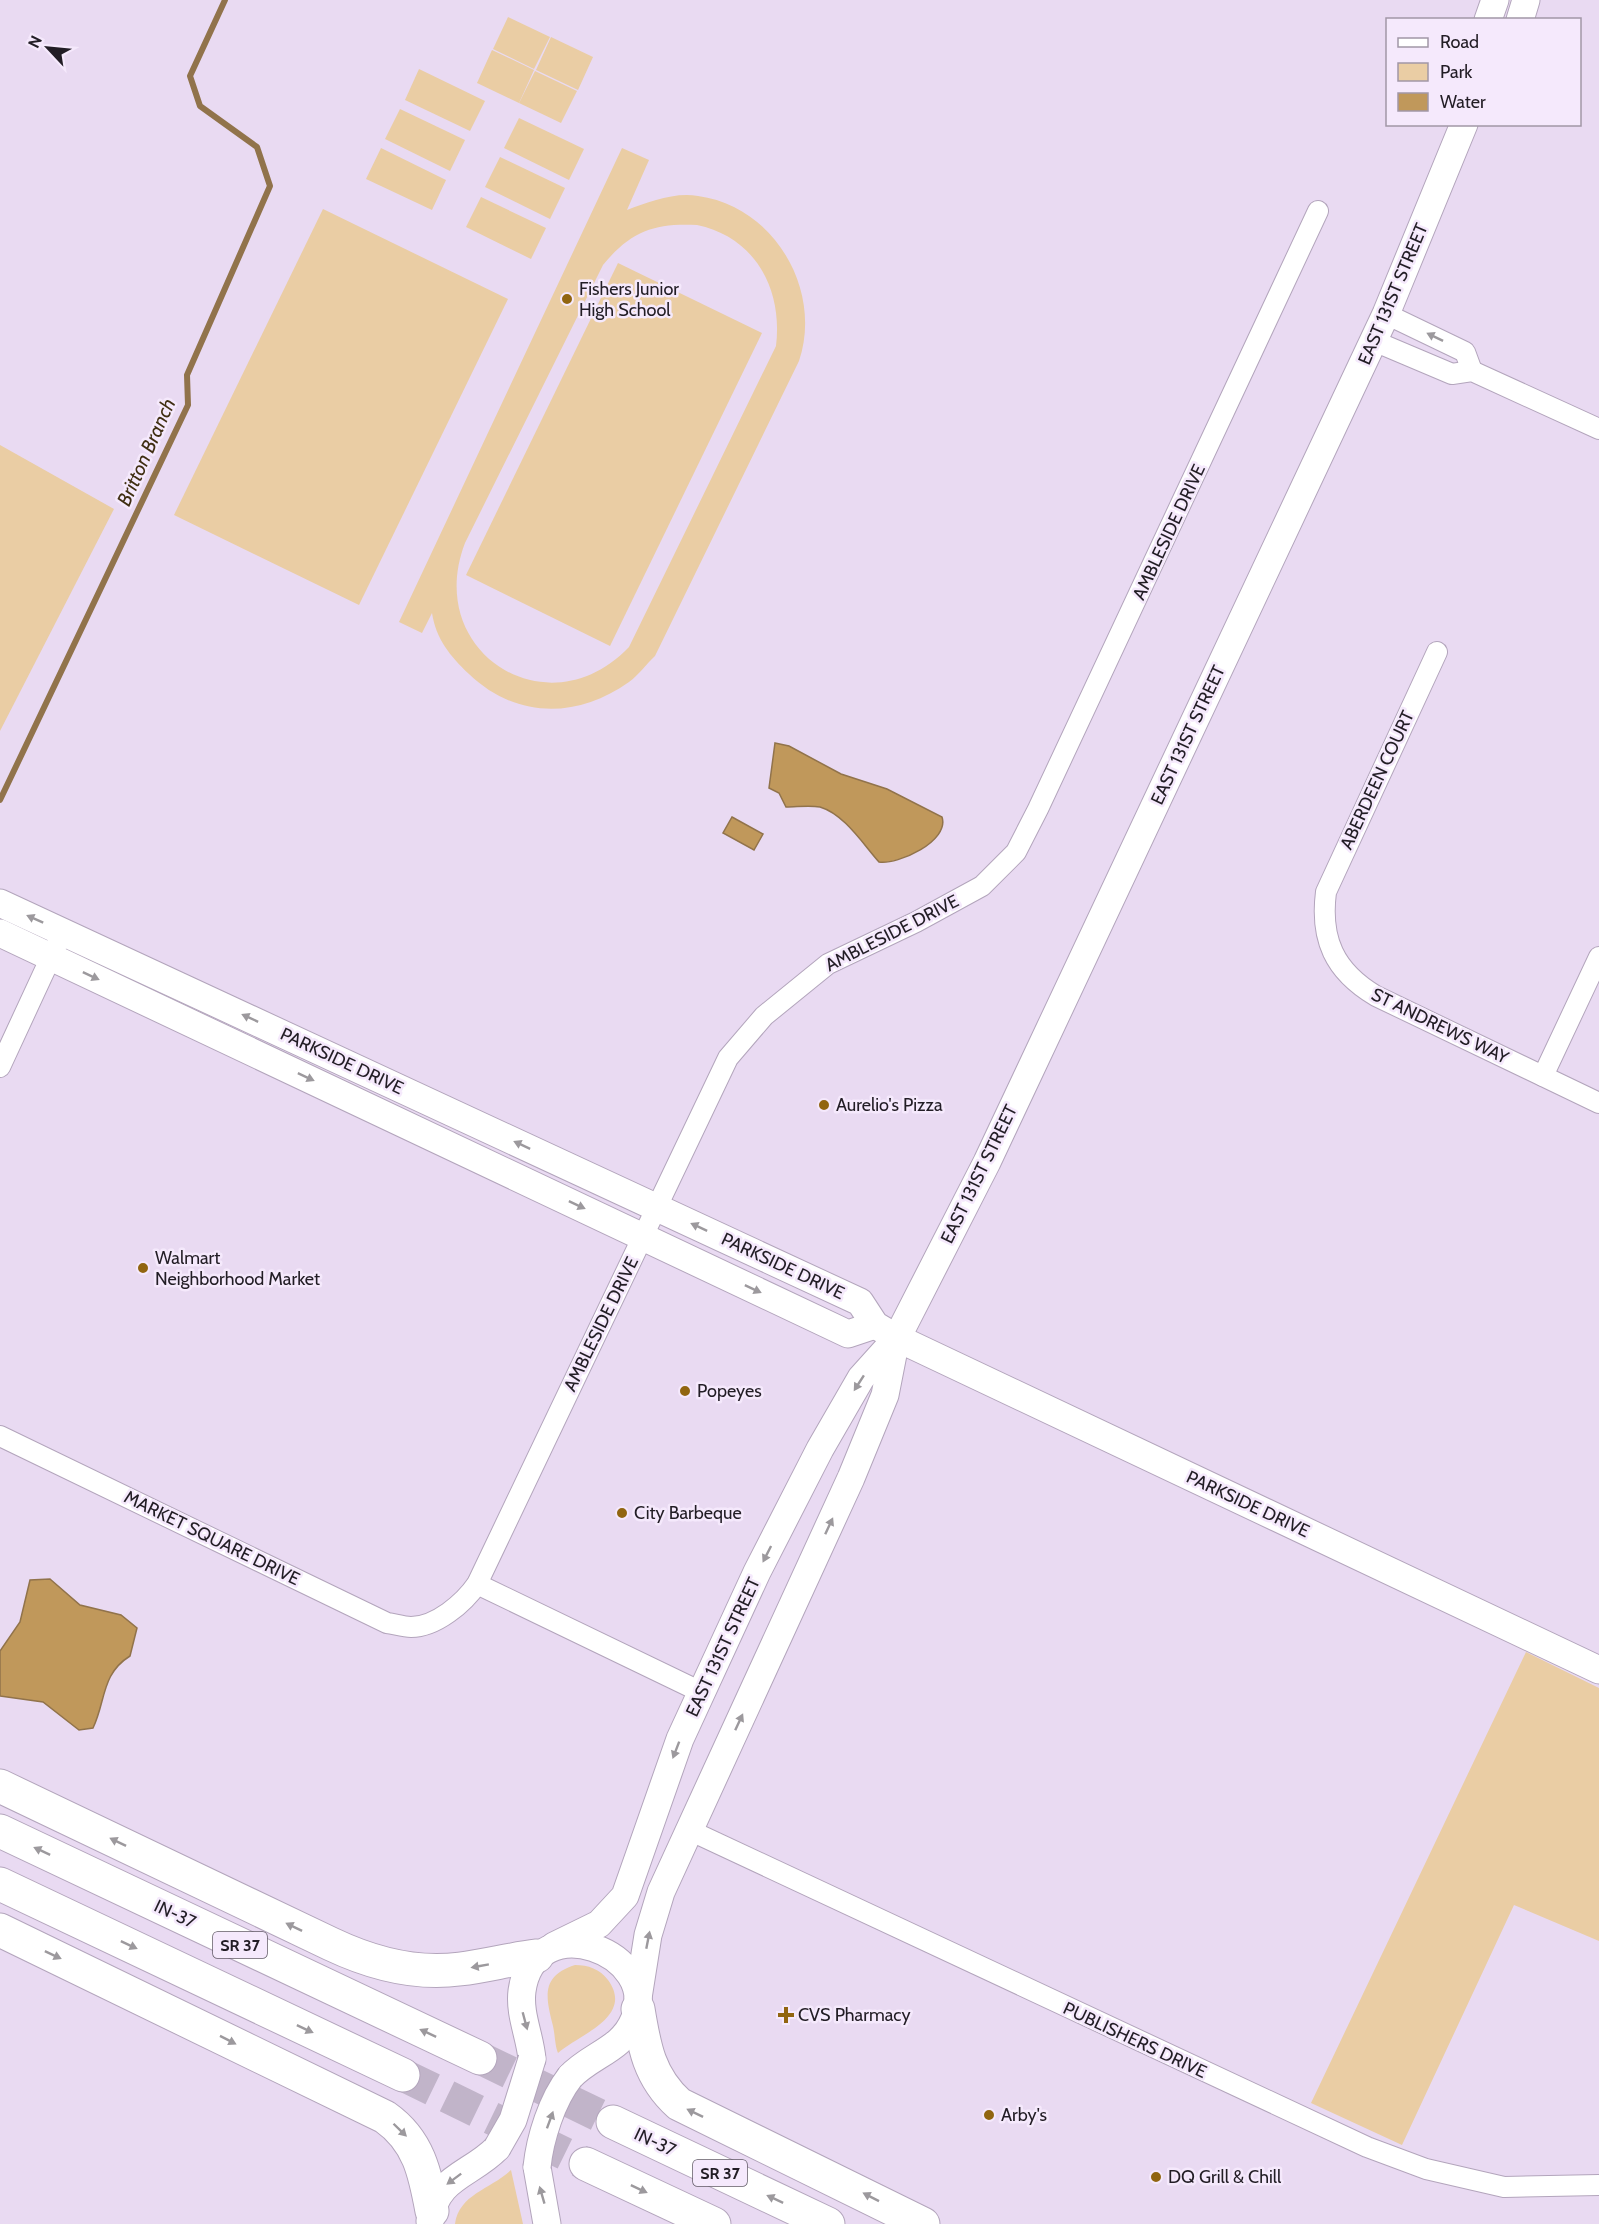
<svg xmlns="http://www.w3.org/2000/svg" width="1599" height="2224" font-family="Cabin,sans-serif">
<rect width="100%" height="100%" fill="#e9daf2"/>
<g fill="#eacda4" fill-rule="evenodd">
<polygon points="508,17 550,37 534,69 493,49"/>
<polygon points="551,37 593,57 578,90 536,70"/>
<polygon points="492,50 534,70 519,103 477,83"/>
<polygon points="419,69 485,101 470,131 405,100"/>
<polygon points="535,71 577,91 561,123 519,103"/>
<polygon points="400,109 465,140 450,171 385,139"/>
<polygon points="519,118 584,149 569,180 504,148"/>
<polygon points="381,148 446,180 432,210 366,179"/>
<path d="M 622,148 L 649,160 L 627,210 C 649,202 674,192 698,196 C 774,206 823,290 799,361 L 655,656 C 646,664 639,675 629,682 C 577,719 516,719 469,674 C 450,656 436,639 432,613 L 422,633 L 399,622 ZM 697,225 C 755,237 783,289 776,346 L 629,647 C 548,732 423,652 465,543 L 603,265 C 631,231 654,223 697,225 Z"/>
<polygon points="500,157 565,188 550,219 485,187"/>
<polygon points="481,197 546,228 531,259 466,227"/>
<polygon points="323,209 508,299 359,605 174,515"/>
<polygon points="618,263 762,333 610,646 466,575"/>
<polygon points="0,445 114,509 0,731"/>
<polygon points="1526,1652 1599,1688 1599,1941 1514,1905 1402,2145 1311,2103"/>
<path d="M 575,1965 C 588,1965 600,1969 608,1980 C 635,2017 578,2035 558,2053 C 555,2046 555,2035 553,2026 C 546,1998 540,1976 575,1965 Z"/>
<path d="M 511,2170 L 523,2224 L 455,2224 C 459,2194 491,2189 511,2170 Z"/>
</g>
<g fill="#c0985b" stroke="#91734b" stroke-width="1.5">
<path d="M 775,743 L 789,746 L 841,774 L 887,789 L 942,817 C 950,841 898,865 879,862 C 863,844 844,814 820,807 C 809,805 797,807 786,807 L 779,793 L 769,788 Z"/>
<polygon points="732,817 763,834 754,850 723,833"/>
<path d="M 50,1579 L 80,1605 L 121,1615 L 137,1628 L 130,1656 C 101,1674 106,1701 93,1728 L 79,1730 L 43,1702 L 0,1696 L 0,1651 L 20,1622 L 30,1580 Z"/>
</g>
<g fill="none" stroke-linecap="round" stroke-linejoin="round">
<polyline stroke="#91734b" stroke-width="6" points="0,800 188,405 187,375 270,186 257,147 200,106 190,76 225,0"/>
<g stroke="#c1b4c9" stroke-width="33" stroke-dasharray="33 16" stroke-linecap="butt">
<polyline points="480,2058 613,2122"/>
<polyline points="403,2075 586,2164"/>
</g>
<g stroke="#b3a5bc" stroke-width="22">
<g id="street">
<polyline points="1386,314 1465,352 1472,371"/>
<polyline points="1374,341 1452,374 1472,371 1599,429"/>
<path d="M 1437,652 L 1326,892 C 1320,939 1334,971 1376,996 L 1599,1103"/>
<polyline points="0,1067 63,931"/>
<polyline points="1543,1076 1599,957"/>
<path d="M 0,1436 L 387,1623 C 395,1624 403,1627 411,1627 C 436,1627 464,1603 477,1584 L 728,1058 L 764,1016 L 828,964 L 916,922 L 982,886 L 1016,852 L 1038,809 L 1318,211"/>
<polyline points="477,1584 701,1692"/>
<polyline points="689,1830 1367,2147 1426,2169 1504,2187 1599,2185"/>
</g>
</g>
<g stroke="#b3a5bc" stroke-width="29">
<g id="secondary">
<polyline points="1488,20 1495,0"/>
<polyline points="1520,20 1526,0"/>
<polyline points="0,903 860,1302 875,1325 897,1338 1599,1670"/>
<polyline points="0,933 848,1334 875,1325"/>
<polyline points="554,1946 599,1924 625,1896 680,1739 757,1572 820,1449 861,1378 897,1338 987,1162 1386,314 1464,124"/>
<polyline points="638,1998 648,1935 661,1892 851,1478 885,1395 896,1339"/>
<path d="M 532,2059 C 530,2036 519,2014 522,1991 C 534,1904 663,1953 634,2020 C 622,2050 590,2055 570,2077"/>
<polyline points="537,2167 547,2224"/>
<path d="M 430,2221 C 435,2177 471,2175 497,2148"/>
</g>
</g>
<g stroke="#b3a5bc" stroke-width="35">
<g id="highway">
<path d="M 0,1786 L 331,1944 C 371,1963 415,1975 460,1969 C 486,1966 511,1959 537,1956"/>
<polyline points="0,1831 480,2058"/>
<polyline points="0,1884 403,2075"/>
<path d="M 0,1930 L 385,2117 C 419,2141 425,2173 432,2211"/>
<path d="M 638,2009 C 644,2046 649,2077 679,2104 L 923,2224"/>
<polyline points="613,2122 828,2224"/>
<polyline points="586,2164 714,2224"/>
</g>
</g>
<use href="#street" stroke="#fff" stroke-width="20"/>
<use href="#secondary" stroke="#fff" stroke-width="27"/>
<use href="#highway" stroke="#fff" stroke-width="33"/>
<g stroke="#b3a5bc" stroke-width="29" stroke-linecap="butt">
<g id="secondary-bridge">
<polyline points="497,2148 513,2120 532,2059"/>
<path d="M 537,2167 C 540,2138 552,2100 570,2077"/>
</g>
</g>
<use href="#secondary-bridge" stroke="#fff" stroke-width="27"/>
</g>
<defs><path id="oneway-solid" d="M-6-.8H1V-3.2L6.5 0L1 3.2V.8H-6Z" transform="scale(1.5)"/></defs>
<g fill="#9c999d">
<use href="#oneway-solid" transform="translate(1435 337) rotate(-154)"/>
<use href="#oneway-solid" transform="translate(35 919) rotate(-156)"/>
<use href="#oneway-solid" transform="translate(91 976) rotate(25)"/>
<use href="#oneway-solid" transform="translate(250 1018) rotate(-155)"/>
<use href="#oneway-solid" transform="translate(306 1077) rotate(25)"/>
<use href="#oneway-solid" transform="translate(522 1145) rotate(-155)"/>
<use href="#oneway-solid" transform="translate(577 1205) rotate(25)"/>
<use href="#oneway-solid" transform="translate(699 1227) rotate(-155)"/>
<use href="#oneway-solid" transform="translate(753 1289) rotate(25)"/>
<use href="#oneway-solid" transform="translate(859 1383) rotate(123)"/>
<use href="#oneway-solid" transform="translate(829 1526) rotate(-65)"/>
<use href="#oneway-solid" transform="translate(767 1554) rotate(117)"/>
<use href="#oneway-solid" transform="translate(739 1722) rotate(-65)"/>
<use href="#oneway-solid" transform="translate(676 1750) rotate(111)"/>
<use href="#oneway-solid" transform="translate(118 1842) rotate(-154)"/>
<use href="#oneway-solid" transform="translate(42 1851) rotate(-155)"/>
<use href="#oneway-solid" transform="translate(294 1927) rotate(-154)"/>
<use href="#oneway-solid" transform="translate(648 1940) rotate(-79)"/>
<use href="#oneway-solid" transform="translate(129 1945) rotate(25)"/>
<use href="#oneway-solid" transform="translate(53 1955) rotate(25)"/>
<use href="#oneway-solid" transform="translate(480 1966) rotate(170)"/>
<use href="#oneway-solid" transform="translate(525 2021) rotate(75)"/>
<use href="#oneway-solid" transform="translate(305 2029) rotate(25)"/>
<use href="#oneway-solid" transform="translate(428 2033) rotate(-155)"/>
<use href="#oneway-solid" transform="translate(228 2040) rotate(27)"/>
<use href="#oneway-solid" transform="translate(695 2113) rotate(-154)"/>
<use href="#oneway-solid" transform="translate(550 2120) rotate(-70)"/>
<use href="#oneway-solid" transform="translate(400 2130) rotate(44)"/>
<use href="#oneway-solid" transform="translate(454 2179) rotate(143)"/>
<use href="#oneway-solid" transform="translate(639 2189) rotate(25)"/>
<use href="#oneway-solid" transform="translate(542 2195) rotate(-106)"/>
<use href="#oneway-solid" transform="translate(871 2197) rotate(-153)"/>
<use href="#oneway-solid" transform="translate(775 2199) rotate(-155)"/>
</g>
<g fill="#916510" stroke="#f5e9fc" stroke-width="2">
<circle cx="567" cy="299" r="6"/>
<circle cx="824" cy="1105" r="6"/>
<circle cx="143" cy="1268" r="6"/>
<circle cx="685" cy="1391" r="6"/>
<circle cx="622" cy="1513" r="6"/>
<path d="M783 2006h6v6h6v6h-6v6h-6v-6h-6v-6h6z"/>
<circle cx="989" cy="2115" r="6"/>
<circle cx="1156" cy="2177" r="6"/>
</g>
<g text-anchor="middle" stroke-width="5" stroke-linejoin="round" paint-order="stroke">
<g fill="#f5e9fc" stroke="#615a66" stroke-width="1.5">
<rect x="213" y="1932" width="54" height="26" rx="4.5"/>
<rect x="693" y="2160" width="54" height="26" rx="4.5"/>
</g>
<g font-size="16" font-weight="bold" fill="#221d25">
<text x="240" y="1951">SR 37</text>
<text x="720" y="2179">SR 37</text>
</g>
<g font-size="18" fill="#221d25" stroke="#f5e9fc" text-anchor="start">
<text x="579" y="295">Fishers Junior<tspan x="579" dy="21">High School</tspan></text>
<text x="836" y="1111">Aurelio's Pizza</text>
<text x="155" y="1264">Walmart<tspan x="155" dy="21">Neighborhood Market</tspan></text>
<text x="697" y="1397">Popeyes</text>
<text x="634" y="1519">City Barbeque</text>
<text x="798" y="2021">CVS Pharmacy</text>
<text x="1001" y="2121">Arby's</text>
<text x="1168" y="2183">DQ Grill &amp; Chill</text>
</g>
<g font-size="18" fill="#221d25" stroke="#f5e9fc">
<text transform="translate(1393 294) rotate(-67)" y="6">EAST 131ST STREET</text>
<text transform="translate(1169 532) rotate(-65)" y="6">AMBLESIDE DRIVE</text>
<text transform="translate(1188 735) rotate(-65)" y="6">EAST 131ST STREET</text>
<text transform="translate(1377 780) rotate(-65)" y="6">ABERDEEN COURT</text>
<text transform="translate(892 933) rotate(-27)" y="6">AMBLESIDE DRIVE</text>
<text transform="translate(1440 1026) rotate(26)" y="6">ST ANDREWS WAY</text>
<text transform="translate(342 1061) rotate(25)" y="6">PARKSIDE DRIVE</text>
<text transform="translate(979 1174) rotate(-64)" y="6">EAST 131ST STREET</text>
<text transform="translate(783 1266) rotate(25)" y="6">PARKSIDE DRIVE</text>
<text transform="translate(601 1324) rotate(-64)" y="6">AMBLESIDE DRIVE</text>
<text transform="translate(1248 1504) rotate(25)" y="6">PARKSIDE DRIVE</text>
<text transform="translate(212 1538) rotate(26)" y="6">MARKET SQUARE DRIVE</text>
<text transform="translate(723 1647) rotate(-65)" y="6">EAST 131ST STREET</text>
<text transform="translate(175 1914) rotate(25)" y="6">IN-37</text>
<text transform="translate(1135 2040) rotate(25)" y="6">PUBLISHERS DRIVE</text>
<text transform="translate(655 2142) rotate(25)" y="6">IN-37</text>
</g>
<g font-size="20" font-style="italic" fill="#402f13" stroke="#f5e9fc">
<text transform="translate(146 452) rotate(-66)" y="7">Britton Branch</text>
</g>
</g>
<rect x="1386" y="18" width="195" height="108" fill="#f5e9fc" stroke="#a197a6" stroke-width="1.5"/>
<rect x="1398" y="38" width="30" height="9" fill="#ffffff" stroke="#a197a6" stroke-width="1.5"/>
<text x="1440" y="48" font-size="18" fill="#221d25">Road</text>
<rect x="1398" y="63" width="30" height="18" fill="#eacda4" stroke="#a197a6" stroke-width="1.5"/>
<text x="1440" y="78" font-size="18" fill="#221d25">Park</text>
<rect x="1398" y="93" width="30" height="18" fill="#c0985b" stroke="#a197a6" stroke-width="1.5"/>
<text x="1440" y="108" font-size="18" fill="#221d25">Water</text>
<g transform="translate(48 48) rotate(296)" stroke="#f5e9fc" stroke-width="4.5" paint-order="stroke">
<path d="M0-4.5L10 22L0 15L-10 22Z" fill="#221d25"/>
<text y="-9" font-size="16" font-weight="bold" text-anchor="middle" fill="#221d25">N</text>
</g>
</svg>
